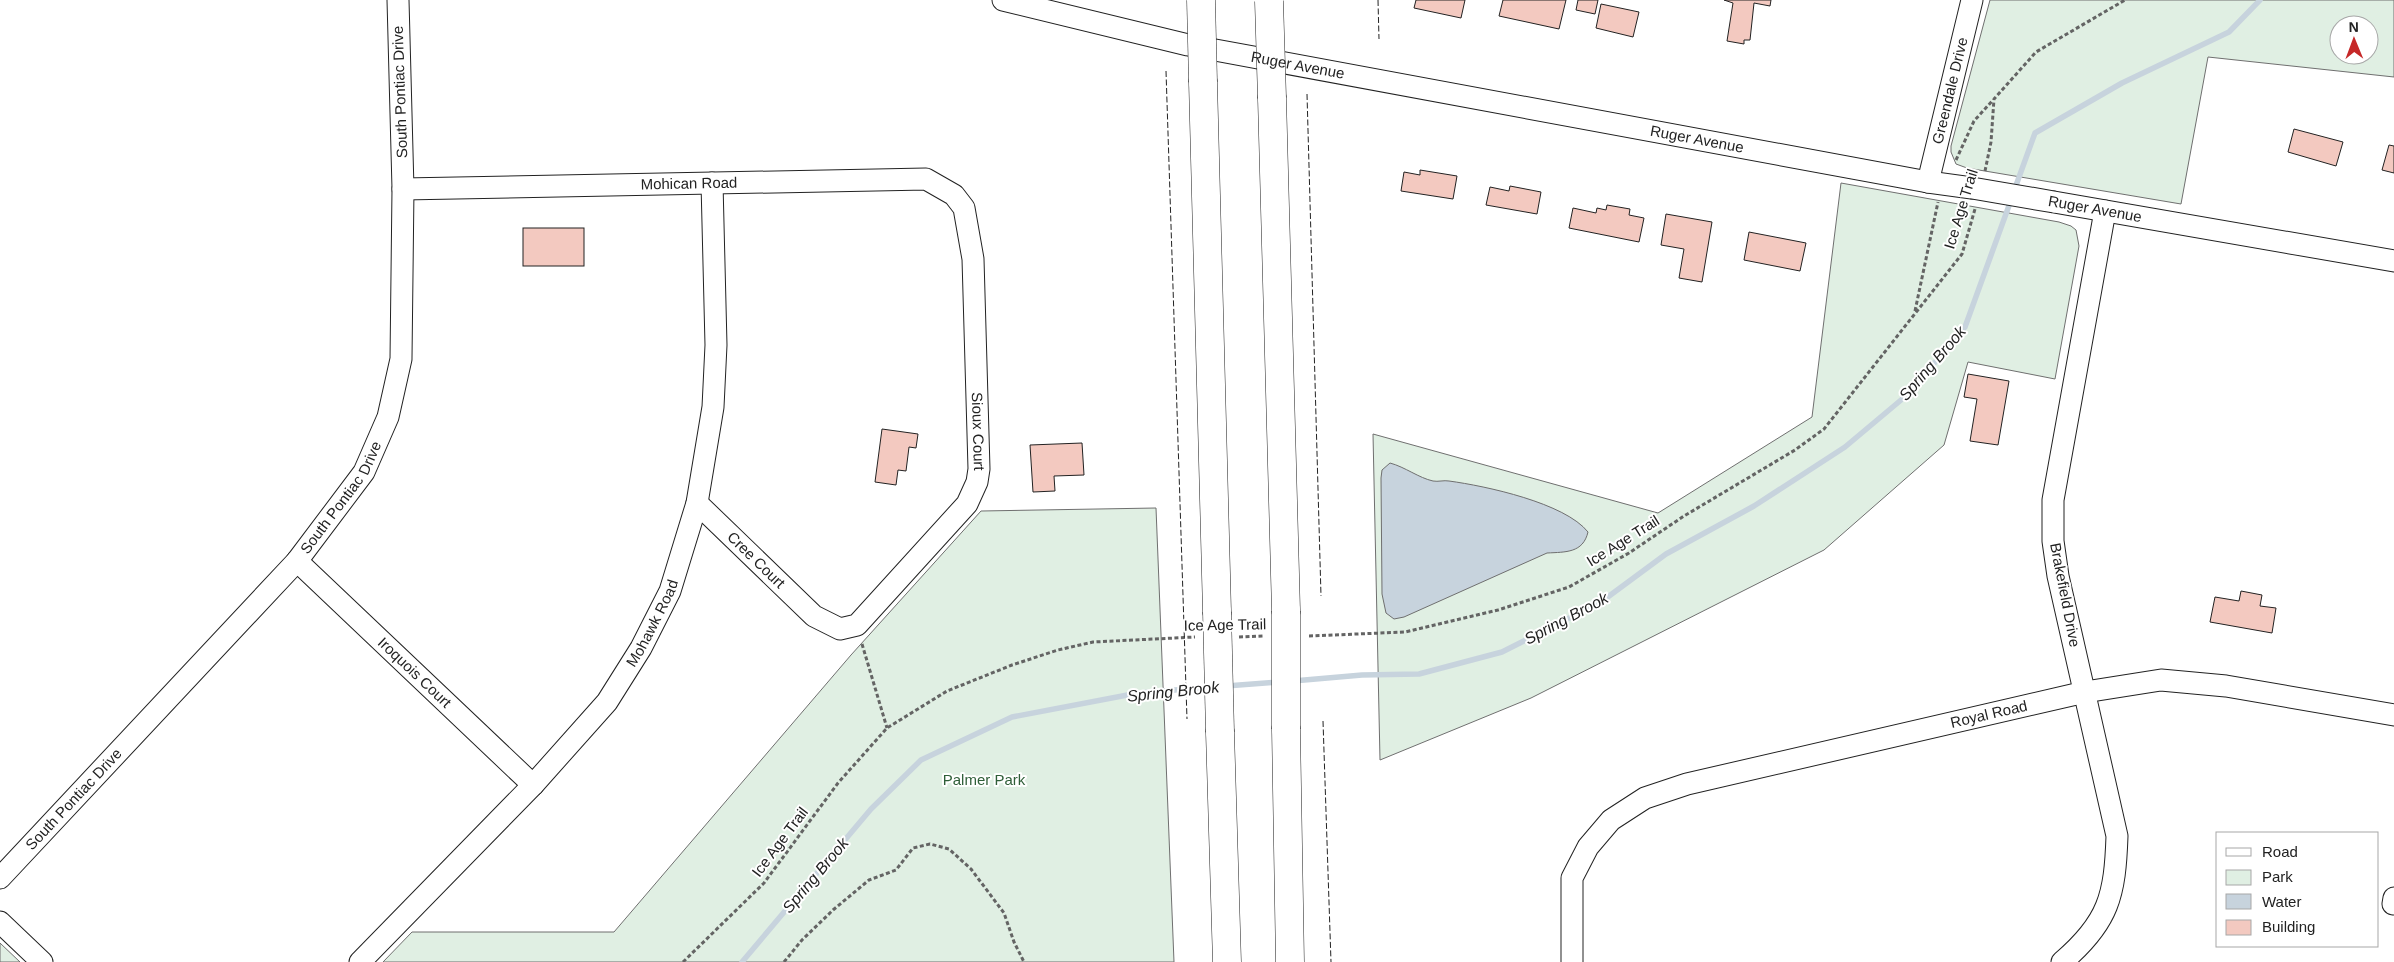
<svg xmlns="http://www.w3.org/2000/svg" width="2394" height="962" font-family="Arial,sans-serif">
<rect width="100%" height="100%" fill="#fff"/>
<g fill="#e0efe3" stroke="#6f6f6f" fill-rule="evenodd">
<path d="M 1990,0 L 2394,0 L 2394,77 L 2208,57 L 2181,204 L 1967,168 L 1956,164 L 1951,152 L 1951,146 ZM 2339,25 L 2369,25 L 2369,55 L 2339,55 Z"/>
<polygon points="1841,183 2059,222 2071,226 2076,230 2079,246 2055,379 1968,362 1944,445 1824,550 1531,698 1380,760 1373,434 1658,513 1812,417"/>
<polygon points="1156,508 1174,962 383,962 412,932 614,932 851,655 981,511"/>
<polygon points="0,943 20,962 0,962"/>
</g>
<path fill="#c7d3dd" stroke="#6f6f6f" d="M 1390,463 C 1405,467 1419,478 1433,481 C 1438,482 1444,480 1449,481 C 1486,486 1565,503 1588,532 C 1583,553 1566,552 1547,553 L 1404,617 L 1394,619 L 1386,613 L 1382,594 L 1381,478 L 1382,470 Z"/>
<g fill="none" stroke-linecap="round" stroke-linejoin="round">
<g stroke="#c7d3dd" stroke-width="5.5">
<polyline points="2014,191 2035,133 2122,83 2229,32 2260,0"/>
<polyline points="1293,681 1362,675 1419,674 1502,652 1601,602 1666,554 1754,506 1845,447 1907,395 1965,327 2011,200"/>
<polyline points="1226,686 1279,682"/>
<polyline points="742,962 871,809 921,760 1012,717 1138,693 1212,687"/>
</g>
</g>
<g fill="#f3c9c0" stroke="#222">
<polygon points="1416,0 1465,0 1461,18 1414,8"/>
<polygon points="1503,0 1566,0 1559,29 1499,16"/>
<polygon points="1578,0 1598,0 1595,14 1576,10"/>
<polygon points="1724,0 1771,0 1770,6 1754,3 1750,40 1744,40 1744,44 1727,41 1733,3"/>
<polygon points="1601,4 1639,12 1633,37 1596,28"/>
<polygon points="2294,129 2343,142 2336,166 2288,152"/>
<polygon points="2389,145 2394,146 2394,173 2382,170"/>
<polygon points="1420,170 1457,176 1453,199 1401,191 1404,172 1420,175"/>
<polygon points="1510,186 1541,192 1537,214 1486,205 1490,187 1509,191"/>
<polygon points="1607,205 1630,209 1629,215 1644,218 1639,242 1569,228 1573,208 1596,213 1597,208 1606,210"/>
<polygon points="1666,214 1712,222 1702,282 1679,278 1684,249 1661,245"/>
<rect x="523" y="228" width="61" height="38"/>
<polygon points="1749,232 1806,243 1800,271 1744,260"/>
<polygon points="1968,374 2009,381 1998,445 1970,441 1977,399 1964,397"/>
<polygon points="882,429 918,434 916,448 909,447 906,471 898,470 896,485 875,482"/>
<polygon points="1082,443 1084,475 1054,476 1055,491 1033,492 1030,445"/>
<polygon points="2241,591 2262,595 2260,606 2276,608 2272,633 2210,622 2215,597 2239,601"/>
</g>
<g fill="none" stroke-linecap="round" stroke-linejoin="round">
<g stroke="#222" stroke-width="23">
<g id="minor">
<path id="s1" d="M 1003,0 L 1188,45 L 1928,182 L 1972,188"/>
<path id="s2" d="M 1928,182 L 1972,0"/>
<path id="s3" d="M 403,189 L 926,179 L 954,195 L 964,208 L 973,259 L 979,469 L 977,482 L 967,504 L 857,625 L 840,629 L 814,616 L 697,503"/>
<polyline points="2054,202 2394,261"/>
<path id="s4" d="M 297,561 L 533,785"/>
<path id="s5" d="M 0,878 L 297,561 L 364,472 L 388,417 L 401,359 L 403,189 L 398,0"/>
<polyline points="2393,904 2394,898"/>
<polyline points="0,922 42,962"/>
<path id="s6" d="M 360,962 L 533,785 L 607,702 L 641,648 L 670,591 L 697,503 L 713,407 L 716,345 L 712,183"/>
<path id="s7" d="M 1572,962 L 1572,878 L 1588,847 L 1611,820 L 1645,798 L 1687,784 L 2085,692 L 2161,680 L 2226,686 L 2394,715"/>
<path d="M 2062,962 C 2109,922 2115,895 2117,836 L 2058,576 L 2053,541 L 2053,500 L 2105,211"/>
</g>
</g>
<g stroke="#222" stroke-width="29">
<g id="highway">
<polyline points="1203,82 1217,612"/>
<polyline points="1272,98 1286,611"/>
<polyline points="1286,729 1290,962"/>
<polyline points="1220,732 1227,962"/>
</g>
</g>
<g stroke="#646464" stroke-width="3" stroke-dasharray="4 2.5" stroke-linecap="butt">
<polyline points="1956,160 1974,121 1993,100"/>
<polyline points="1985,171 1991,142 1994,99 2036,52 2125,0"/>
<polyline points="1915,311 1938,202"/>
<polyline points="1309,636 1405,632 1498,610 1569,587 1629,553 1684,516 1795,450 1824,429 1962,254 1975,209"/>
<polyline points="1239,637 1263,636"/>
<polyline points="862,644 887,728"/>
<polyline points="683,962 764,883 838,783 887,728 947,691 1012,665 1058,650 1093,642 1195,637"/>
<polyline points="784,962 802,940 833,910 869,880 896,870 913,848 930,844 949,849 971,869 1004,913 1014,942 1024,962"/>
</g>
<use href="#minor" stroke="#fff" stroke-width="21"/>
<use href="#highway" stroke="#fff" stroke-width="28"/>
<g stroke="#222" stroke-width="23" stroke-linecap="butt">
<polyline id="minor-bridge" points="1972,188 2054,202"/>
</g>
<g stroke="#222" stroke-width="29" stroke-linecap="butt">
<g id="highway-bridge">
<polyline points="1201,0 1203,82"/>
<polyline points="1269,1 1272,98"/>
<polyline points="1286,611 1286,729"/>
<polyline points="1217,612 1220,732"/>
</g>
</g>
<use href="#minor-bridge" stroke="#fff" stroke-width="21"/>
<use href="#highway-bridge" stroke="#fff" stroke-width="28"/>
<g stroke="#222" stroke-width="1" stroke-dasharray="6 2.5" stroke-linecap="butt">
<polyline points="1378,0 1379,39"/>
<polyline points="1166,71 1187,719"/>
<polyline points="1307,94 1321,596"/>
<polyline points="1323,721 1331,962"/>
</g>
</g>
<g text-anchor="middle" stroke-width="4" stroke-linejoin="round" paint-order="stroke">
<g font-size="15" fill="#222" stroke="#fff">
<text dy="5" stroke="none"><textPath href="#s1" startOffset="302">Ruger Avenue</textPath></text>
<text dy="5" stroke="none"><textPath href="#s2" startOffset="94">Greendale Drive</textPath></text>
<text transform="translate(400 92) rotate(-92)" y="5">South Pontiac Drive</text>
<text dy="5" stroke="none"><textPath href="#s1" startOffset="708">Ruger Avenue</textPath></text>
<text dy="5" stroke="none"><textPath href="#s3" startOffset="286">Mohican Road</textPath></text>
<text transform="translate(1961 209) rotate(-73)" y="5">Ice Age Trail</text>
<text transform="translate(2095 209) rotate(10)" y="5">Ruger Avenue</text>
<text dy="5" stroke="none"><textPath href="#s3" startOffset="796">Sioux Court</textPath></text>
<text dy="5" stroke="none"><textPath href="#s5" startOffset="512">South Pontiac Drive</textPath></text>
<text transform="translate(1623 541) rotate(-32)" y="5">Ice Age Trail</text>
<text transform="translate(756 560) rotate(44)" y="5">Cree Court</text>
<text transform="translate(2065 595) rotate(79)" y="5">Brakefield Drive</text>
<text dy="5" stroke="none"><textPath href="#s6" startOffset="450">Mohawk Road</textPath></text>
<text transform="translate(1225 625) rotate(-1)" y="5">Ice Age Trail</text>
<text dy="5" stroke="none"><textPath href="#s4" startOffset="162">Iroquois Court</textPath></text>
<text dy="5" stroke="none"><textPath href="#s7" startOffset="549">Royal Road</textPath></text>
<text dy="5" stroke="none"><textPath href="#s5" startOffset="108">South Pontiac Drive</textPath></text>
<text transform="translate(780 842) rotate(-53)" y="5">Ice Age Trail</text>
</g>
<g font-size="15" fill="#2f5e38" stroke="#fff">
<text x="984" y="785">Palmer Park</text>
</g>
<g font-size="16" font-style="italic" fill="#222" stroke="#fff">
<text transform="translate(1932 363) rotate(-49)" y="6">Spring Brook</text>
<text transform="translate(1566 618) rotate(-28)" y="6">Spring Brook</text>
<text transform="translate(1173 691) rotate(-6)" y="6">Spring Brook</text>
<text transform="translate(815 875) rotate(-50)" y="6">Spring Brook</text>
</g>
</g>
<rect x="2216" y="832" width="162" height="115" fill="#ffffff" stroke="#a7a7a7"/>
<rect x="2226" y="848" width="25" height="8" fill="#ffffff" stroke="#a7a7a7"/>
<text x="2262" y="857" font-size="15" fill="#222222">Road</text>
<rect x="2226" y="870" width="25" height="15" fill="#e0efe3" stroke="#a7a7a7"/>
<text x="2262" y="882" font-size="15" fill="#222222">Park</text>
<rect x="2226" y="894" width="25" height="15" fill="#c7d3dd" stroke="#a7a7a7"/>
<text x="2262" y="907" font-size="15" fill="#222222">Water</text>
<rect x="2226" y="920" width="25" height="15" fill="#f3c9c0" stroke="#a7a7a7"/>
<text x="2262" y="932" font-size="15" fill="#222222">Building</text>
<g transform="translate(2354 40) rotate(359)"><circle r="24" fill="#ffffff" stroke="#a7a7a7"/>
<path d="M0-4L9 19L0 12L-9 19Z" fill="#c62828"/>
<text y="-8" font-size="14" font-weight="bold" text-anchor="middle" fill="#222222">N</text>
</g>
</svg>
